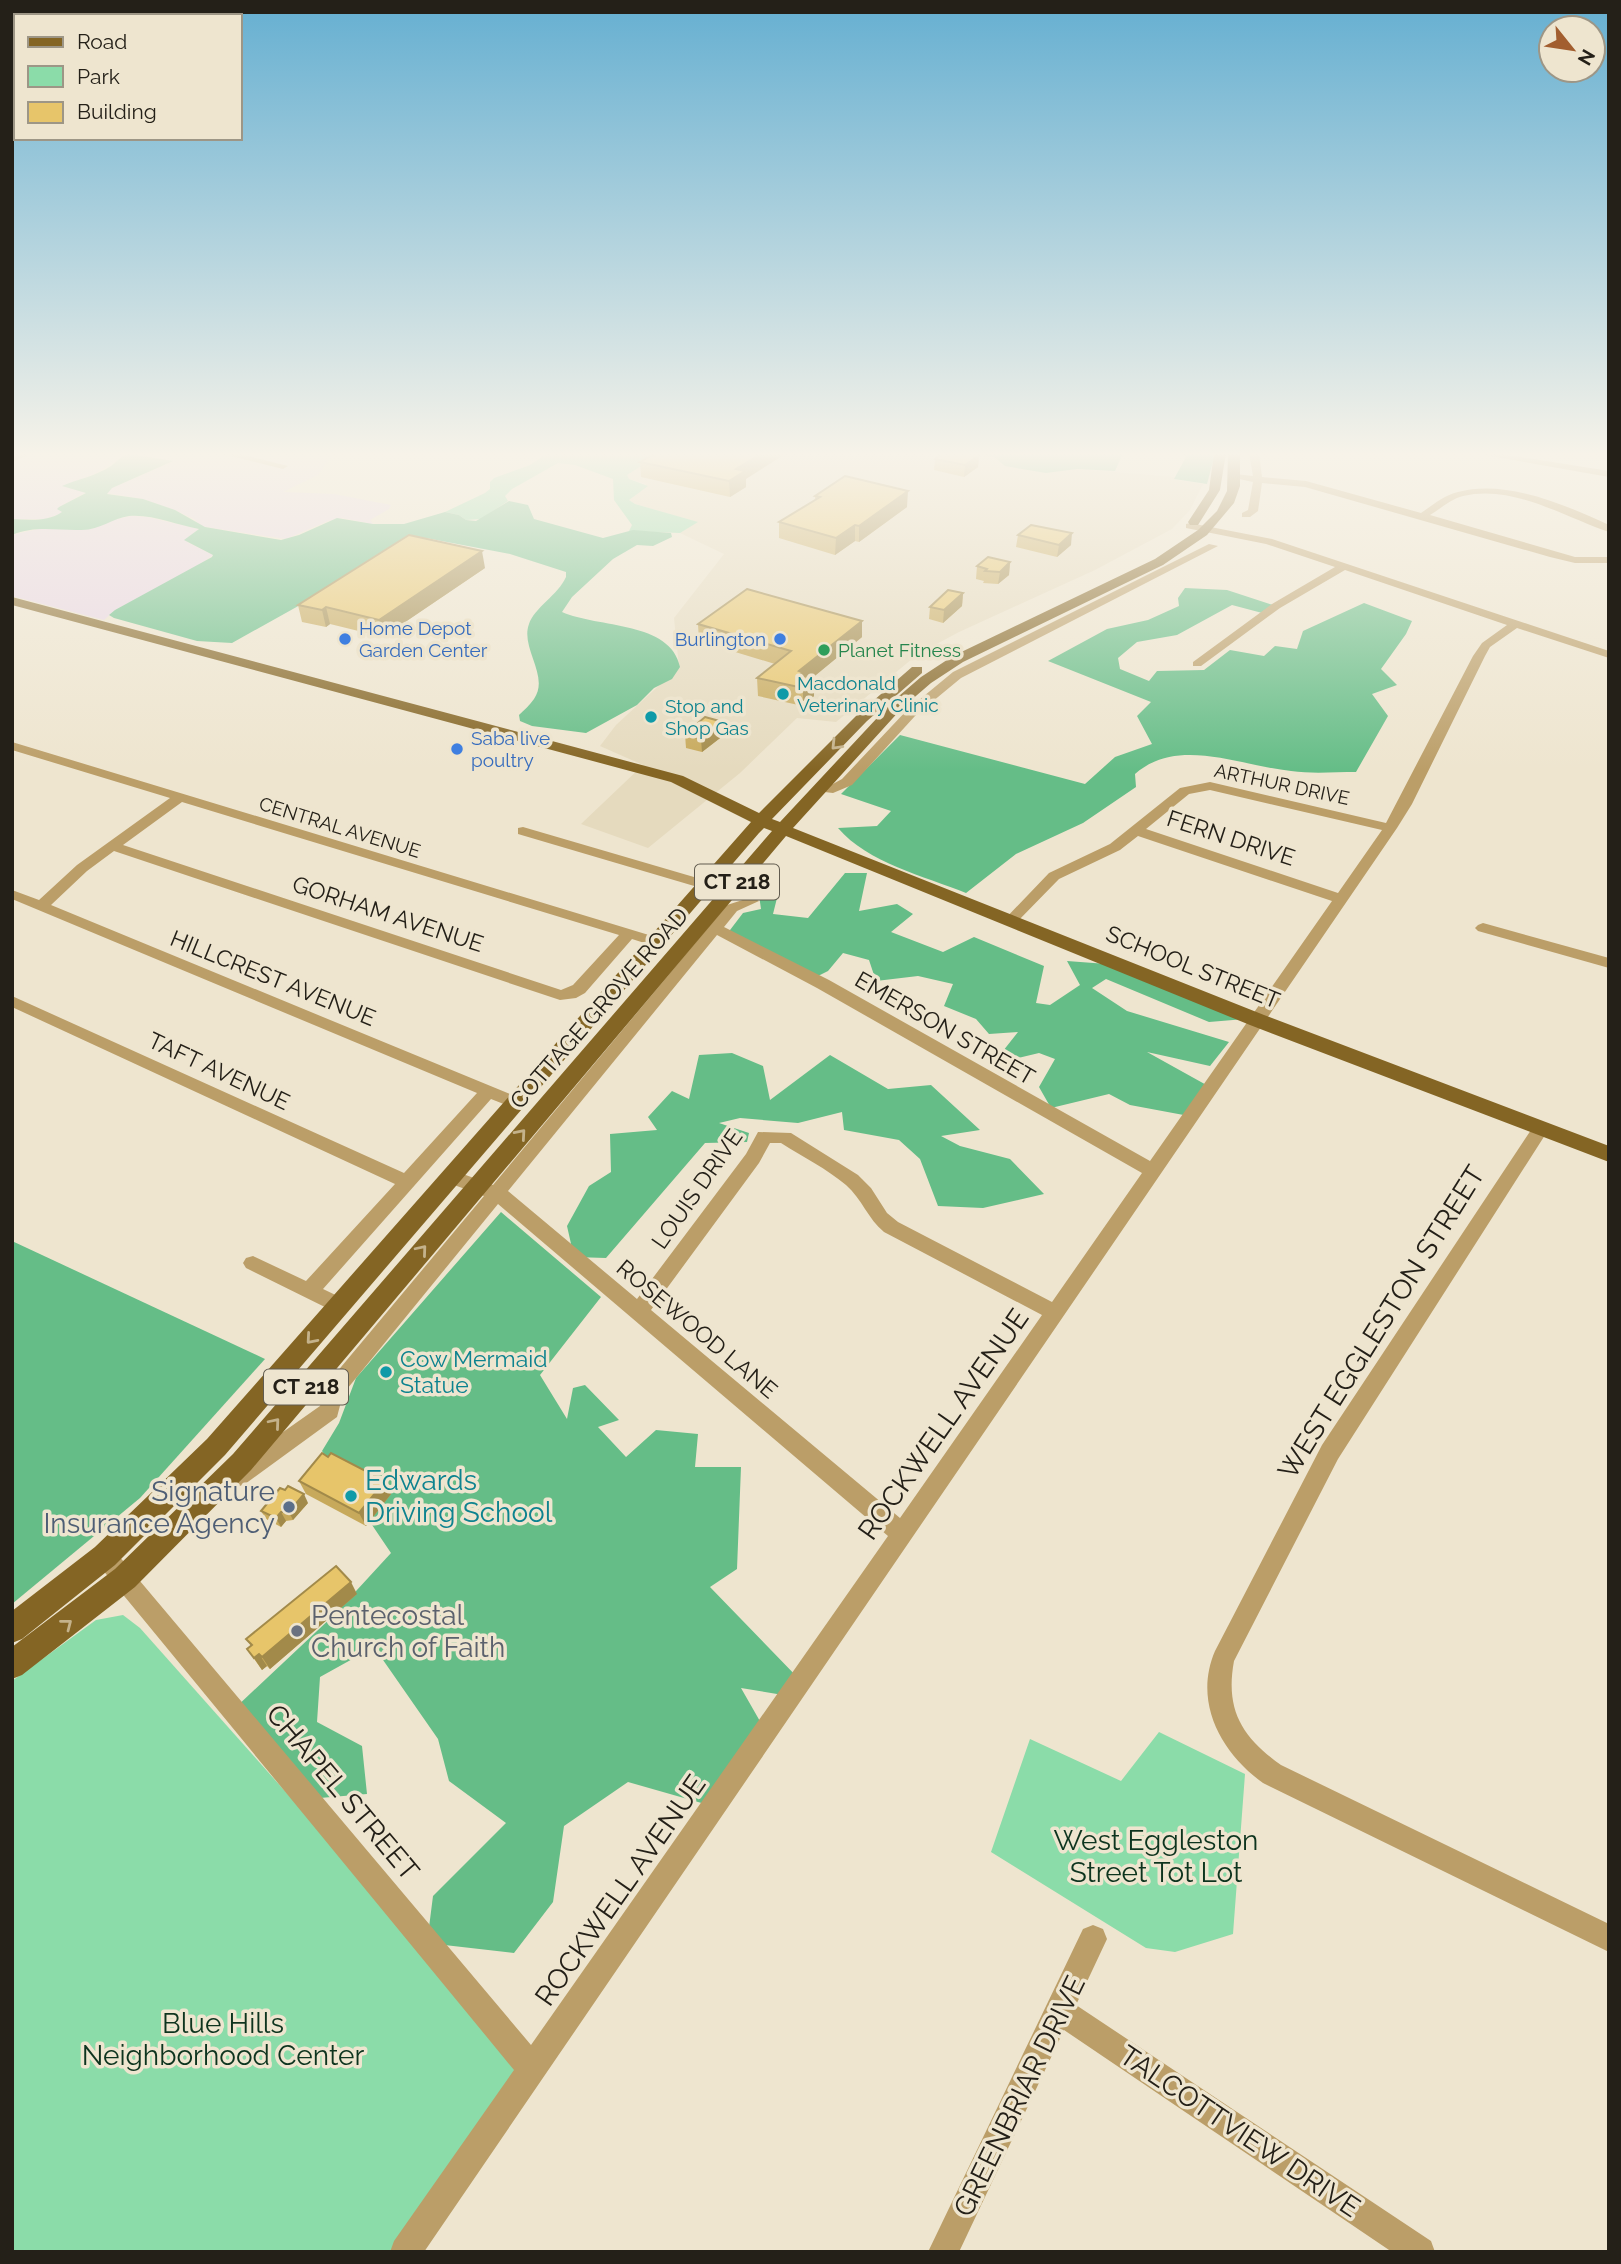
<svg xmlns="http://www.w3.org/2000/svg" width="1621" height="2264" font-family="Raleway,sans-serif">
<rect width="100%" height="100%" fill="#eee5cf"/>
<polygon fill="#e5dabe" points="662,453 971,453 994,457 1002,464 1046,473 1077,469 1174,477 1176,480 1203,484 1190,510 1172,529 1095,570 959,632 918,654 836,722 797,718 740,773 648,848 581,824 643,765 600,746 616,725 679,667 674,618 724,554 680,533 697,522 635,504 629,500 646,484 629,479 627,475"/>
<g fill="#e8d5e5">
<polygon points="34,453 334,453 318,475 283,492 334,494 391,505 389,509 370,520 373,524 342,518 328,521 286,539 212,528 201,526 194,519 175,510 143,499 107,493 112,488 173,462 128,454 92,475 63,486 86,492 59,507 62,512 60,514 45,519 12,519 12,462"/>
<polygon points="132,516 147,517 199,529 187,538 187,542 213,555 192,570 115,610 104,620 12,596 12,535 47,527 91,529 117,519"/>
</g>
<g fill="#8bdca9">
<polygon points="548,453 662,453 627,475 629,479 648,486 629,500 635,504 698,522 680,533 629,531 632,525 614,500 613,479 575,465 558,463 512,489 505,496 508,501 481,519 466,520 459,515 445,512 485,493 490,489 490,482 494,478 530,465"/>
<polygon points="123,1615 140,1628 531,2068 405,2252 12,2252 12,1681 96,1620"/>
<polygon points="1159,1732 1245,1774 1233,1934 1175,1952 1146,1948 991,1852 1030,1739 1121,1781"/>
</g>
<g fill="#65bd87">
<polygon points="971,453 1123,453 1115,471 1077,469 1046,473 1005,466 994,457"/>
<polygon points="1184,453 1212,453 1213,461 1207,484 1174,479 1186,457"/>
<path d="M 130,454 L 173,461 L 112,488 L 107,494 L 143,499 L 175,510 L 205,527 L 281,540 L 299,535 L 337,518 L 373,524 L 404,524 L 445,512 L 459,515 L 466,520 L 476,521 L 509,501 L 528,505 L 534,519 L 603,538 L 633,530 L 671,533 L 672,537 L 653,546 L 637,545 L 613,559 L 572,597 L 562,612 C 598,628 671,621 680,667 L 672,679 L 654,688 L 637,705 L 586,733 L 532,726 L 520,721 L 519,715 C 524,710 530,705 534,699 C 550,676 520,648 529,624 C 534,608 558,595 566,577 L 566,572 L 510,554 L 426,538 L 420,538 L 232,643 L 197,641 L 114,618 L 109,615 L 115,610 L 212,557 L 213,555 L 184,540 L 199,529 C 176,525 153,514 129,516 C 113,518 100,530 82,530 C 58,531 36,525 12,535 L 12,519 C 30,520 47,522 62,512 L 57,509 L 59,507 L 86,493 L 62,486 C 78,479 96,476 111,466 C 118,461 121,455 130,454 Z"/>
<path d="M 1185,588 L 1227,590 L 1276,606 L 1266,614 L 1232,605 L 1177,635 L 1137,642 L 1118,658 L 1120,669 L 1149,681 L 1157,671 L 1204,670 L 1230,650 L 1264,656 L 1275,646 L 1297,649 L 1303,631 L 1364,603 L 1412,621 L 1406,634 L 1381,669 L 1397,685 L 1372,694 L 1388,716 L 1356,772 C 1334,772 1312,774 1291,771 C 1240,766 1178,736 1135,774 L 1136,787 L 1083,823 L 1016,854 L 966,893 C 924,876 868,863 838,828 L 877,826 L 891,811 L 841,794 L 900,735 L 1085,784 L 1115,757 L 1152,744 L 1137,716 L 1151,702 L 1048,661 L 1107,629 L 1148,620 L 1179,606 L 1178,598 Z"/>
<polygon points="845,873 867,873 859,911 897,904 913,914 891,932 943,952 974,937 1044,966 1036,1003 1050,1005 1080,985 1067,961 1120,965 1245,1019 1209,1022 1106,979 1092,988 1127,1011 1229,1042 1210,1066 1147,1052 1210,1087 1189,1116 1130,1105 1109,1094 1051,1108 1039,1087 1055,1059 1039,1053 1014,1059 1003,1051 1018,1032 989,1034 976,1019 944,1006 953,984 918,976 876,981 869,960 843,953 828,971 812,979 727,934 743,913 761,909 759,895 764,891 777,898 773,914 808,918"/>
<polygon points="732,1053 763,1066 770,1100 830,1055 888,1089 931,1085 980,1130 941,1136 960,1146 1010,1159 1044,1194 983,1208 938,1206 920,1159 899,1140 844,1130 842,1112 798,1123 740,1118 719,1123 749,1133 747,1142 705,1143 606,1258 574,1257 567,1226 589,1186 611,1172 610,1134 657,1130 648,1117 672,1091 689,1099 699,1055"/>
<polygon points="501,1212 601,1297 540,1375 567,1419 573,1388 585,1385 619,1420 598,1427 626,1457 656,1430 698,1434 695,1467 741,1467 737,1569 710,1587 800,1680 789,1696 741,1688 765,1730 712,1806 628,1782 564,1826 553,1902 514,1953 427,1943 433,1896 506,1823 449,1781 438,1739 374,1647 320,1677 317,1722 362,1746 367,1794 308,1799 234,1709 334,1615 391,1553 322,1451 339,1423 356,1378"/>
<polygon points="12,1241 265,1359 140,1498 12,1604"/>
</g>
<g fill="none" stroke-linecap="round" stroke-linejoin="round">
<g fill="#bb9e68" fill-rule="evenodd">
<polygon points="20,453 33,453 12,462 12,456"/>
<polygon points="219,453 236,453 288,466 283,469"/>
<path d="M 1249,453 L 1259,453 L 1262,477 L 1306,481 L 1421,513 C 1433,505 1444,495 1458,492 C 1506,479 1566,505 1609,525 L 1609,532 C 1564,517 1513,484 1463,496 C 1451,499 1440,509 1430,515 L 1575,557 L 1609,557 L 1609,563 L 1575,563 L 1550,557 L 1305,487 L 1262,483 L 1258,511 L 1250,517 L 1242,517 L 1242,513 L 1248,510 L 1253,482 L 1230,477 L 1235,474 L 1253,476 Z"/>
<polygon points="1474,453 1495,453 1609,471 1609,477"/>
<path d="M 1190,523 L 1272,539 L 1609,651 L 1609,658 L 1517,628 L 1490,647 L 1485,656 L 1412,804 L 1397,828 L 424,2252 L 390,2252 L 394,2241 L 514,2070 L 97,1563 L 94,1556 L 97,1549 L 105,1545 L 113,1549 L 531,2045 L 888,1536 L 498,1204 L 343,1394 L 337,1417 L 245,1484 L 237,1487 L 229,1484 L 226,1477 L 229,1470 L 320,1406 L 326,1385 L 484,1196 L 446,1182 L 443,1177 L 446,1172 L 452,1170 L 493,1185 L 727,905 L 752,897 L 759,901 L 737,911 L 724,927 L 829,980 L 1150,1161 L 1332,901 L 1138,836 L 1120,850 L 1059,879 L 1015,924 L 1010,926 L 1003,921 L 1049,873 L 1110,844 L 1180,788 L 1210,782 L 1386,823 L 1473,656 L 1482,643 L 1507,625 L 1345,570 L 1280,608 L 1201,666 L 1193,666 L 1193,662 L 1272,604 L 1335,567 L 1266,544 L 1186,528 L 1186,524 ZM 1210,790 L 1382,830 L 1338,893 L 1146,829 L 1189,794 ZM 717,935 L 817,988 L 1142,1173 L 1052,1302 L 898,1222 L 887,1213 L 871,1188 L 858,1175 L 791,1133 L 758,1132 L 746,1154 L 637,1299 L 508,1191 ZM 770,1143 L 781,1143 C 803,1157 827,1169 846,1185 C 862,1199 868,1219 884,1232 L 1042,1315 L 900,1518 L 651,1310 L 759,1163 Z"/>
<polygon points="1209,544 1218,546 961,678 915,716 852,785 833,793 816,791 814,788 816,785 831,785 842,779 907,710 953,672"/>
<path d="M 12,742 L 662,939 L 665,942 L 657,947 L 632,939 L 585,993 L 576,998 L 560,1000 L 114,851 L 87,871 L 51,905 L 522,1099 L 525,1103 L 516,1109 L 491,1099 L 323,1289 L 346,1300 L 349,1306 L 346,1312 L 339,1314 L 246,1268 L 243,1263 L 246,1258 L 253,1256 L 306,1281 L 395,1184 L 12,1007 L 12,996 L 404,1173 L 477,1093 L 12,899 L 12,890 L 39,900 L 77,865 L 170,798 L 12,750 ZM 182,802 L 619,935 L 573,985 L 561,990 L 123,845 Z"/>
<polygon points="523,827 711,882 713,885 711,888 701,888 518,834 518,828"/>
<polygon points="1483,923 1609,958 1609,968 1478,931 1475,928 1478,925"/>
<path d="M 1541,1122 L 1547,1124 L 1550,1128 L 1547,1132 L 1338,1459 L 1234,1661 C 1225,1710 1242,1737 1281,1765 L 1609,1924 L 1609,1952 L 1263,1783 C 1221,1753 1193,1702 1215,1651 L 1322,1445 L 1535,1124 Z"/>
<polygon points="1093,1925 1103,1929 1107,1939 1076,2005 1431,2241 1435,2252 1392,2252 1064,2030 959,2252 928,2252 1083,1929"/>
</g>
<g fill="#846524" fill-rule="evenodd">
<polygon points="1214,453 1226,453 1220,490 1198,525 1190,525 1188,522 1209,490"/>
<polygon points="1228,453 1240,453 1240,486 1234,503 1207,535 1163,565 963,662 931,683 902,708 793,828 1264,1015 1609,1146 1609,1162 1250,1025 786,836 251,1470 135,1587 22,1675 12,1679 12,1647 115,1569 233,1454 772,831 764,828 759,833 225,1455 115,1565 22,1639 12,1643 12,1611 95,1547 207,1439 751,822 671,782 12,605 12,597 683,776 759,813 857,715 912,667 922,667 922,673 867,721 772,819 780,822 892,702 921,677 953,656 1155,559 1198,530 1217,511 1227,491"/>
</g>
</g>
<g fill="#c7a95b">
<polygon points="979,455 978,467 964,477 934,470 935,459"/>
<polygon points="640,462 746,479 746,487 730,497 641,477"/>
<polygon points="815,496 907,507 859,542 855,541 835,555 779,538 779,522 815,500"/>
<polygon points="1018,535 1071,545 1057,557 1016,547"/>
<polygon points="1010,562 1009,575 998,584 983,583 984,581 976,579 977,566"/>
<polygon points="485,568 383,637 330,624 326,627 302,622 298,605"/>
<polygon points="963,593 962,606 943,623 929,619 930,607"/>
<polygon points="698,624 862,637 812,678 814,679 814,696 803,706 758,696 757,678 775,664 699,641"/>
<polygon points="723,722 724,735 702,752 686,748 685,734"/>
<polygon points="299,1481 391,1494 366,1526 306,1494"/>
<polygon points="308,1503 293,1520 286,1521 281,1527 266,1519 261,1511"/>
<polygon points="357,1594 270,1669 267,1666 262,1670 247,1649 251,1646 246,1639"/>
</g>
<g fill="#a28a4a">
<polygon points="762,453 787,453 746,479 746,487 730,497 729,481 736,469"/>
<polygon points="979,455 978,467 964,477 965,465"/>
<polygon points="908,491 907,507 859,542 859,526"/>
<polygon points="855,525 855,541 835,555 836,538"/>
<polygon points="1072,533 1071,545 1057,557 1059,545"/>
<polygon points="482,551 485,568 383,637 379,620"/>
<polygon points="1010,562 1009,575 998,584 1000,572"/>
<polygon points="963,593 962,606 943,623 944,610"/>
<polygon points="326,607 330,624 326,627 322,610"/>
<polygon points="862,621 862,637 799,689 799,671"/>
<polygon points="814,679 814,696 803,706 803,688"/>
<polygon points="723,722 724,735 702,752 701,739"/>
<polygon points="385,1481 391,1494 366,1526 359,1513"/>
<polygon points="304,1494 308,1503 293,1520 289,1512"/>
<polygon points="281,1512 286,1521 281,1527 276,1518"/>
<polygon points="351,1582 357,1594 270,1669 262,1657"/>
<polygon points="259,1654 267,1666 262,1670 254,1658"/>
</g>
<g fill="#e7c56a" stroke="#a28a4a" stroke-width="2">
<polygon points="656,453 762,453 736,469 745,471 729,481 640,462"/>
<polygon points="943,453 967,453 979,455 965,465 935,459"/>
<polygon points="845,476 908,491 859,526 855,525 836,538 779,522 820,497 815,496"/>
<polygon points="1031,525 1072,533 1059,545 1018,535"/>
<polygon points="409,535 482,551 379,620 326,607 322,610 298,605"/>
<polygon points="988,557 1010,562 1000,572 985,571 987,569 977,566"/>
<polygon points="747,589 862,621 799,671 802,672 800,675 814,679 803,688 757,678 791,651 698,624"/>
<polygon points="948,590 963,593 944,610 930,607"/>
<polygon points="705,717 723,722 701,739 685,734"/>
<polygon points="322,1453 328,1457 331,1453 385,1481 359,1513 299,1481"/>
<polygon points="288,1486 304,1494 289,1512 281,1512 276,1518 261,1511 280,1488 285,1490"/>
<polygon points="336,1566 351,1582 262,1657 259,1654 254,1658 247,1649 252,1645 246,1639"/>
</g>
<defs><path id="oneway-chevron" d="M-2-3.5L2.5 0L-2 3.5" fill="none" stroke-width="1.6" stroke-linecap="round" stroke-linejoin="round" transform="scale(1.75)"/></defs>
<g stroke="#c4b28b">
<use href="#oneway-chevron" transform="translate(836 745) rotate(134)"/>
<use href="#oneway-chevron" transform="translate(521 1134) rotate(-49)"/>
<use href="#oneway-chevron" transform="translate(422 1250) rotate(-50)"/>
<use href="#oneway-chevron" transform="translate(311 1339) rotate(131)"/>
<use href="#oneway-chevron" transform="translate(275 1423) rotate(-50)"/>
<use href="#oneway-chevron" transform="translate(67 1624) rotate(-38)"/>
</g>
<linearGradient id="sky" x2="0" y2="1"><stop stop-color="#65afd1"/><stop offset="0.59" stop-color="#f7f3e9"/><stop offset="1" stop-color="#f7f3e9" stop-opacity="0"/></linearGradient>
<rect width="1621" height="770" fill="url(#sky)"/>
<g fill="#3f7fe0" stroke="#eee5cf" stroke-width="2.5">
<circle cx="345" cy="639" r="7"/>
<circle cx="780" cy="639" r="7"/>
<circle cx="457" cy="749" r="7"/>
</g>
<circle fill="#2e9e5b" stroke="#eee5cf" stroke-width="2.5" cx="824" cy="650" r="7"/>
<g fill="#0f9aa8" stroke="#eee5cf" stroke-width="2.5">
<circle cx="783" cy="694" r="7"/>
<circle cx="651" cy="717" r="7"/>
<circle cx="386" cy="1372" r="7"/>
<circle cx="351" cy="1496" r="7"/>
</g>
<circle fill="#5c6f8a" stroke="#eee5cf" stroke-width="2.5" cx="289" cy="1507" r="7"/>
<circle fill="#6b7280" stroke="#eee5cf" stroke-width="2.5" cx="297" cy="1631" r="7"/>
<g text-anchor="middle" stroke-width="7" stroke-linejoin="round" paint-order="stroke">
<g font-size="19" fill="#366cbe" stroke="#eee5cf" text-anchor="start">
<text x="359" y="635">Home Depot<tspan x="359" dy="22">Garden Center</tspan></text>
<text x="766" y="646" text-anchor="end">Burlington</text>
<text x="471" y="745">Saba live<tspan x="471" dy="22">poultry</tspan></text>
</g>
<g font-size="19" fill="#27864d" stroke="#eee5cf" text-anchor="start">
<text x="838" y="657">Planet Fitness</text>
</g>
<g font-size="19" fill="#0d838f" stroke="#eee5cf" text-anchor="start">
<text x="797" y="690">Macdonald<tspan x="797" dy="22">Veterinary Clinic</tspan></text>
<text x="665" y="713">Stop and<tspan x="665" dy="22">Shop Gas</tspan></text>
</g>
<g font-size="19" fill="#242018" stroke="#eee5cf">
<text transform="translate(1282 784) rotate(12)" y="7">ARTHUR DRIVE</text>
<text transform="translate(340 827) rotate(17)" y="7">CENTRAL AVENUE</text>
</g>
<g fill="#eee5cf" stroke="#615b4f" stroke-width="2">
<rect x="695" y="864.5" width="84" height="35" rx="5"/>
<rect x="264" y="1369.5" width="84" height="35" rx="5"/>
</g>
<g font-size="21" font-weight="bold" fill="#242018">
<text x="737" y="889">CT 218</text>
<text x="306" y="1394">CT 218</text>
</g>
<g font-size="23" fill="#242018" stroke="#eee5cf">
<text transform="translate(1231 838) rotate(18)" y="8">FERN DRIVE</text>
<text transform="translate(388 914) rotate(18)" y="8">GORHAM AVENUE</text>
<text transform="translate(1193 967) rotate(22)" y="8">SCHOOL STREET</text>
<text transform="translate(273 978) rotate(22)" y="8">HILLCREST AVENUE</text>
<text transform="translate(599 1008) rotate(-49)" y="8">COTTAGE GROVE ROAD</text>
<text transform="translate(945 1028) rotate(30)" y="8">EMERSON STREET</text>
<text transform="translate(219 1071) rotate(25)" y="8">TAFT AVENUE</text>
<text transform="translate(697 1189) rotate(-55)" y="8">LOUIS DRIVE</text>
<text transform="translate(697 1329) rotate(40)" y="8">ROSEWOOD LANE</text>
</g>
<g font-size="23" fill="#0d838f" stroke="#eee5cf" text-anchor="start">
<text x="400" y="1367">Cow Mermaid<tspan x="400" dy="26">Statue</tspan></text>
</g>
<g font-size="28" fill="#242018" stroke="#eee5cf">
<text transform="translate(1381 1322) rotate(-58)" y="10">WEST EGGLESTON STREET</text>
<text transform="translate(943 1424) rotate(-55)" y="10">ROCKWELL AVENUE</text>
<text transform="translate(343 1792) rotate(50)" y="10">CHAPEL STREET</text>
<text transform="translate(620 1890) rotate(-55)" y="10">ROCKWELL AVENUE</text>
<text transform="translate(1019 2096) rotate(-64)" y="10">GREENBRIAR DRIVE</text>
<text transform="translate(1240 2131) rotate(34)" y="10">TALCOTTVIEW DRIVE</text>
</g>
<g font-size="28" fill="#0d838f" stroke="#eee5cf" text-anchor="start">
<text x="365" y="1490">Edwards<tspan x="365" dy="32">Driving School</tspan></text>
</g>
<g font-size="28" fill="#4e5e75" stroke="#eee5cf" text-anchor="end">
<text x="275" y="1501">Signature<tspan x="275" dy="32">Insurance Agency</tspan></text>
</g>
<g font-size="28" fill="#5b616d" stroke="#eee5cf" text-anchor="start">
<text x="311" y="1625">Pentecostal<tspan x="311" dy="32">Church of Faith</tspan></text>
</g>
<g font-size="28" fill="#0d341e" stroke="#eee5cf">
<text x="1156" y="1850">West Eggleston<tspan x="1156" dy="32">Street Tot Lot</tspan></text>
<text x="223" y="2033">Blue Hills<tspan x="223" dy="32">Neighborhood Center</tspan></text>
</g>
</g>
<rect width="1621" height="2264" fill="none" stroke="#242018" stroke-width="28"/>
<rect x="14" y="14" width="228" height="126" fill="#eee5cf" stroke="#9d9686" stroke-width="2"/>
<rect x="28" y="37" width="35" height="10" fill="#846524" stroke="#9d9686" stroke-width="2"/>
<text x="77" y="49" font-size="21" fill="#242018">Road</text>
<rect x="28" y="66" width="35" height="21" fill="#8bdca9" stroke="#9d9686" stroke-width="2"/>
<text x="77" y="84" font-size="21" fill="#242018">Park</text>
<rect x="28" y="102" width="35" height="21" fill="#e7c56a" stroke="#9d9686" stroke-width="2"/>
<text x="77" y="119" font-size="21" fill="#242018">Building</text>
<g transform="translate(1572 49) rotate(120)"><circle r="33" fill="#eee5cf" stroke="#9d9686" stroke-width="2"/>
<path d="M0-5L12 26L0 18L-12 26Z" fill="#a25e2f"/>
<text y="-10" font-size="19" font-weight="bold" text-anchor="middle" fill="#242018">N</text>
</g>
</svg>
